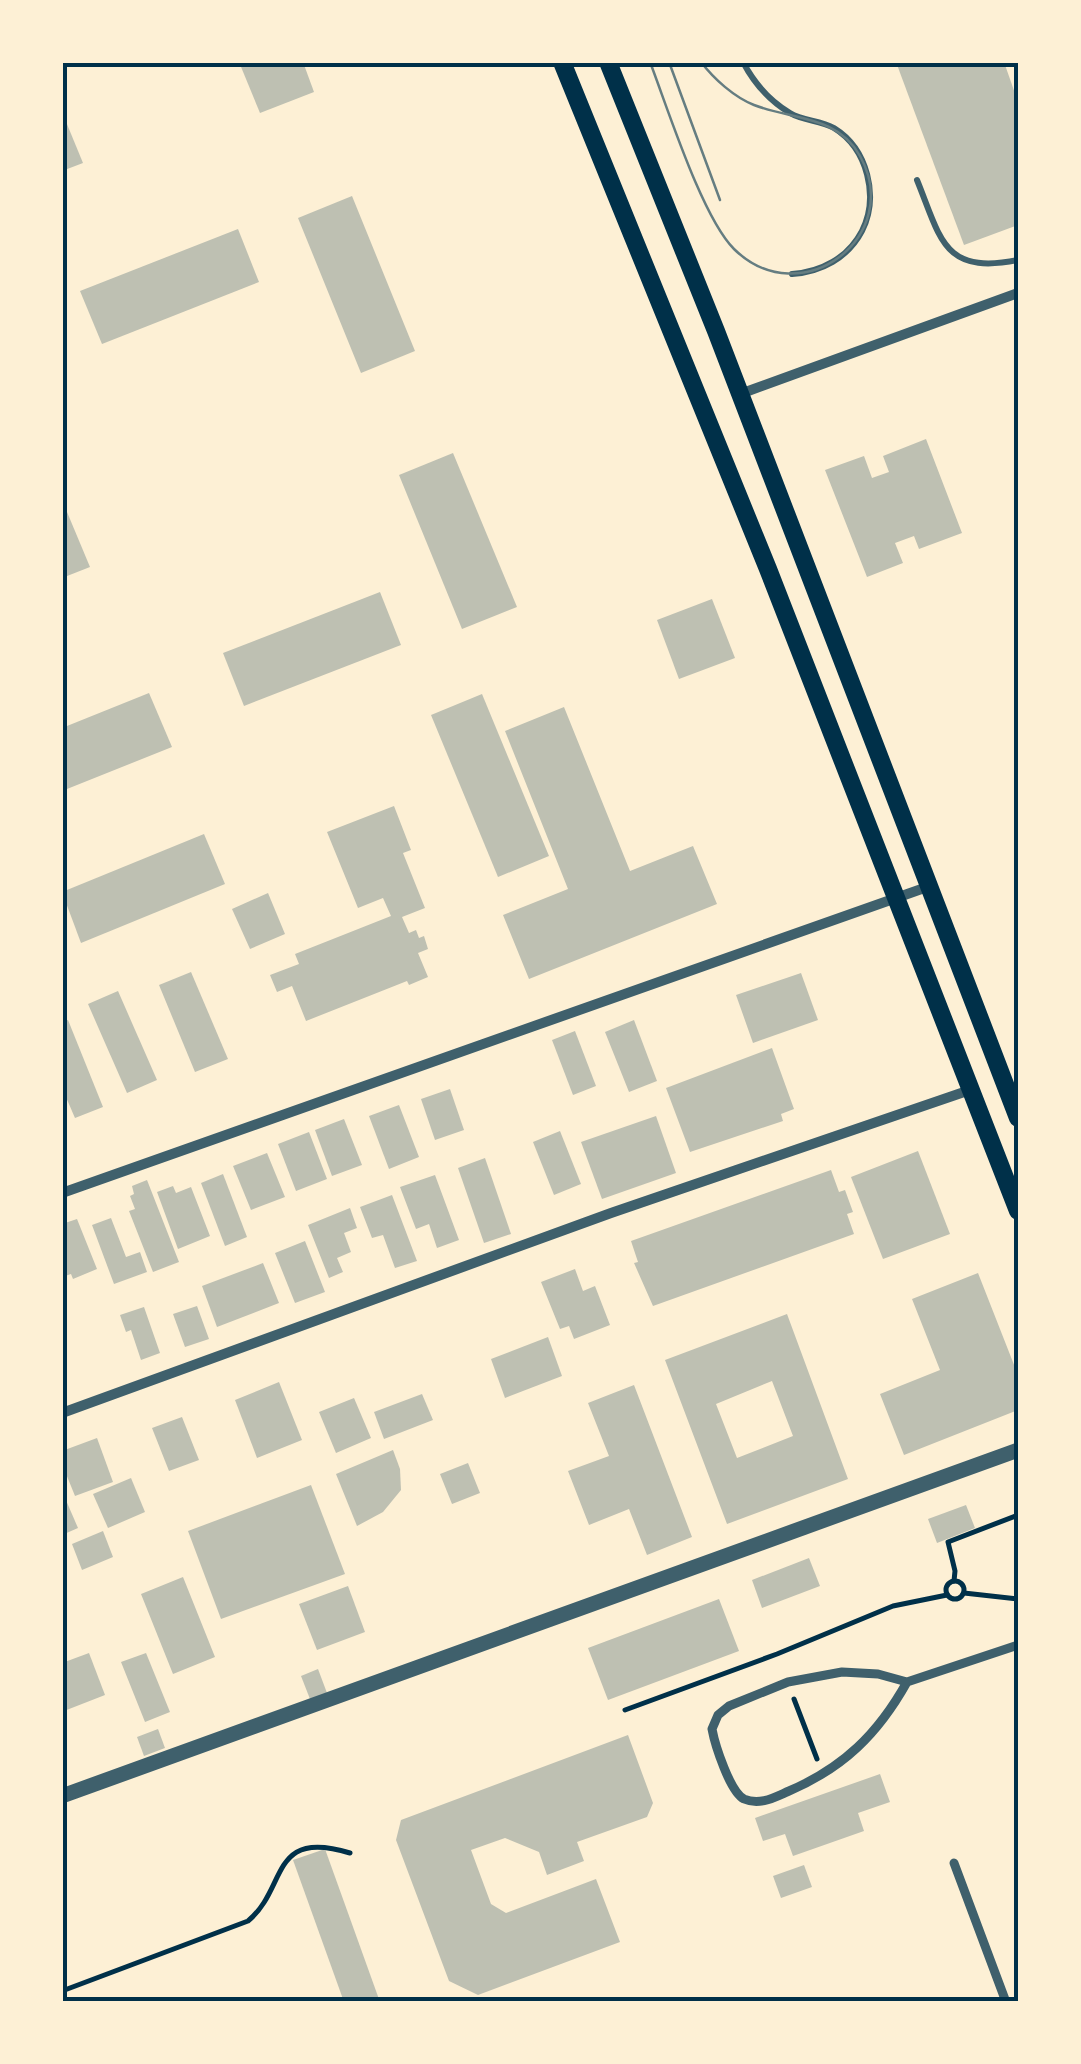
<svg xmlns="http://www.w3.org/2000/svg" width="1081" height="2064" font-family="'Golos Text',sans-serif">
<rect width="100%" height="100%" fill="#fdf0d5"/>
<g fill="#bec0b2" fill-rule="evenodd">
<polygon points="239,62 303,62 314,92 260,113"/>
<polygon points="896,62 1004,62 1018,102 1018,225 964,245"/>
<polygon points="62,112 83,163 62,171"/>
<polygon points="352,196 415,351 361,373 298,218"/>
<polygon points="238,229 259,282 102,344 80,291"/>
<polygon points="926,439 962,533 919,549 914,536 895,543 903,563 867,577 825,470 864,456 872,478 889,472 883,456"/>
<polygon points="453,453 517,607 462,629 399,475"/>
<polygon points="62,500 90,567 62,578"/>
<polygon points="380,592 401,645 244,706 223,653"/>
<polygon points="712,599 735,658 679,679 657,620"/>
<polygon points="149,693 172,747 62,791 62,728"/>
<polygon points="482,694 549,856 498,877 431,715"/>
<polygon points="564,707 630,871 693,846 717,904 529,979 503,915 568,889 505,731"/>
<polygon points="394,806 411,850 403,853 425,908 402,917 409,933 416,930 419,938 424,936 428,949 418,953 428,977 409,985 407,981 306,1021 292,986 277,992 270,975 299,964 295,954 391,916 383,898 358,908 327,832"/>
<polygon points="204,834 225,884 81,943 62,892"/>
<polygon points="268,893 285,934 250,949 232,909"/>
<polygon points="191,972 228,1059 195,1072 159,985"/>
<polygon points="801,973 818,1020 753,1043 736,995"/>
<polygon points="118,991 157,1080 127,1093 88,1004"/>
<polygon points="68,1020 103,1107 75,1118 62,1088 62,1022"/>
<polygon points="634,1020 657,1081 629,1092 605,1032"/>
<polygon points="575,1031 596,1086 573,1095 552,1040"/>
<polygon points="772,1048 794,1109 781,1114 783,1121 690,1152 666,1088"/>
<polygon points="450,1089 464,1130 435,1140 421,1099"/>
<polygon points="399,1105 419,1157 389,1169 369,1116"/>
<polygon points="656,1116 676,1173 602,1199 581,1142"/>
<polygon points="344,1119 362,1165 332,1176 315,1130"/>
<polygon points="560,1131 581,1184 554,1195 533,1142"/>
<polygon points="309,1132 327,1179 296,1191 278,1144"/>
<polygon points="918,1151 950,1234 883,1259 851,1177"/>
<polygon points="267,1153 285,1197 251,1210 233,1166"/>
<polygon points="485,1158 511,1234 484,1243 458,1168"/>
<polygon points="831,1170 839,1192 845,1190 853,1212 847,1214 854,1234 653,1306 634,1263 638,1262 631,1241"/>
<polygon points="223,1174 247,1237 225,1246 201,1183"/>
<polygon points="435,1175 459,1240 437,1248 429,1224 416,1229 400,1187"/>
<polygon points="147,1180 179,1262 153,1272 129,1211 135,1209 130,1196 134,1194 132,1186"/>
<polygon points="173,1186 176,1193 191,1187 210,1236 178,1249 157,1192"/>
<polygon points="392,1195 417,1261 395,1268 383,1235 372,1238 360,1207"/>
<polygon points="350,1208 357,1228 344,1233 351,1252 337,1258 343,1272 329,1278 308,1225"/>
<polygon points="111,1218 126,1257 140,1252 147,1272 114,1284 92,1225"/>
<polygon points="77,1219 97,1269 73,1279 71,1274 62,1277 62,1224"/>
<polygon points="305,1241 325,1292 295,1303 275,1253"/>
<polygon points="263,1263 279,1303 217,1327 202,1286"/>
<polygon points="575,1269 583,1291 595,1286 610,1325 574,1339 569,1326 560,1329 541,1282"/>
<polygon points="978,1273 1018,1375 1018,1410 904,1455 880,1394 940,1370 912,1299"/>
<polygon points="197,1306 209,1339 185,1347 173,1314"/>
<polygon points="144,1307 160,1353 141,1360 131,1330 126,1332 120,1315"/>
<path d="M 787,1314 L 848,1479 L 727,1524 L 665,1360 ZM 772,1381 L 793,1436 L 737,1458 L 716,1404 Z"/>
<polygon points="548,1337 562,1376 505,1398 491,1359"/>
<polygon points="279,1382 302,1440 257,1458 235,1400"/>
<polygon points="634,1385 692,1537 647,1555 629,1509 589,1525 568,1471 609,1456 588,1403"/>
<polygon points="422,1394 433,1420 384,1439 374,1412"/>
<polygon points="354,1398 371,1438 336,1453 319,1412"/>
<polygon points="182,1417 199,1460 169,1471 152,1428"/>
<polygon points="97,1438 113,1482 75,1496 62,1464 62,1451"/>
<polygon points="393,1450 400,1469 401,1490 383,1512 357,1526 336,1474"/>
<polygon points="468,1463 480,1493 452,1504 440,1474"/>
<polygon points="131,1478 145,1512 108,1528 93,1494"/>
<polygon points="311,1485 345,1574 221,1619 188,1531"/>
<polygon points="62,1491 78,1528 62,1535"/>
<polygon points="966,1505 975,1528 937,1543 928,1519"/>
<polygon points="103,1531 113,1557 82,1570 72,1544"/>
<polygon points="809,1558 820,1586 762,1608 752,1580"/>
<polygon points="183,1577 215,1657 173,1674 141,1594"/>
<polygon points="348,1586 365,1632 317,1650 299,1604"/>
<polygon points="719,1599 739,1651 608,1700 588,1648"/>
<polygon points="89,1653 105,1695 64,1711 62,1663"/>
<polygon points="146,1653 170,1712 145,1722 121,1662"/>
<polygon points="318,1669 327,1693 310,1699 301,1676"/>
<polygon points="158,1729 165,1748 144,1756 137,1737"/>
<polygon points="628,1735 653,1803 647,1817 577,1842 584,1861 547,1875 539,1852 505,1838 471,1850 491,1904 506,1913 596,1879 620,1942 478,1995 449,1981 396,1840 401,1820"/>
<polygon points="880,1774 890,1802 858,1813 864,1831 793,1856 785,1834 763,1841 755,1818"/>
<polygon points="325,1849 380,2002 344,2002 293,1860"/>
<polygon points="804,1865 812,1887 781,1898 773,1876"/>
</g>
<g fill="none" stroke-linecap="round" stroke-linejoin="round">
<g stroke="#003049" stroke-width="5">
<polyline points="954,1581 955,1571 948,1542 1018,1515"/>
<circle cx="955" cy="1590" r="9"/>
<polyline points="964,1593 1018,1599"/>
<polyline points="794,1699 817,1759"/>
<polyline points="625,1710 777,1654 893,1606 947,1595"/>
<path d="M 62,1991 L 248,1921 C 288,1888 269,1828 350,1853"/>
</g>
<g stroke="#3f606c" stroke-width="6">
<path d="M 743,62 C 754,83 770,101 790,113 C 803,121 820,120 834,128 C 868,149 879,197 862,231 C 848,258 821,272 792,274"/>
<path d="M 917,180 C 941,239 943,275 1018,260"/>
</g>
<g stroke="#3f606c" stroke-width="9">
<path d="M 907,1682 C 878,1734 843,1768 789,1791 C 775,1797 760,1806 744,1799 C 730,1792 715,1745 712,1729 L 718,1715 L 729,1706 L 788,1682 L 842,1672 L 878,1674 L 907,1682 L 1018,1645"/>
<polyline points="954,1863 1006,2002"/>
</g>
<g stroke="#3f606c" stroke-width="10">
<polyline points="740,394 1018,293"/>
<polyline points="62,1193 930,886"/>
<polyline points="62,1413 611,1213 970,1090"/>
</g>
<polyline stroke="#3f606c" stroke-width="15" points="62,1796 1018,1450"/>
<g stroke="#003049" stroke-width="18">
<polyline points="562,62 768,569 1018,1211"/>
<polyline points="608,62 716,331 1018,1118"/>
</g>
<g stroke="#657d81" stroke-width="2.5">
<path d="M 650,62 C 668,109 702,217 734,249 C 801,315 905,236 860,156 C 837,115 792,120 754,105 C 734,97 714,79 701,62"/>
<polyline points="669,62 720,200"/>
</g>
</g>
<rect width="1081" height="2064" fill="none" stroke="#fdf0d5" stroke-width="130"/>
<rect x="65" y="65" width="951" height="1934" fill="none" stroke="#003049" stroke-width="4"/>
</svg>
